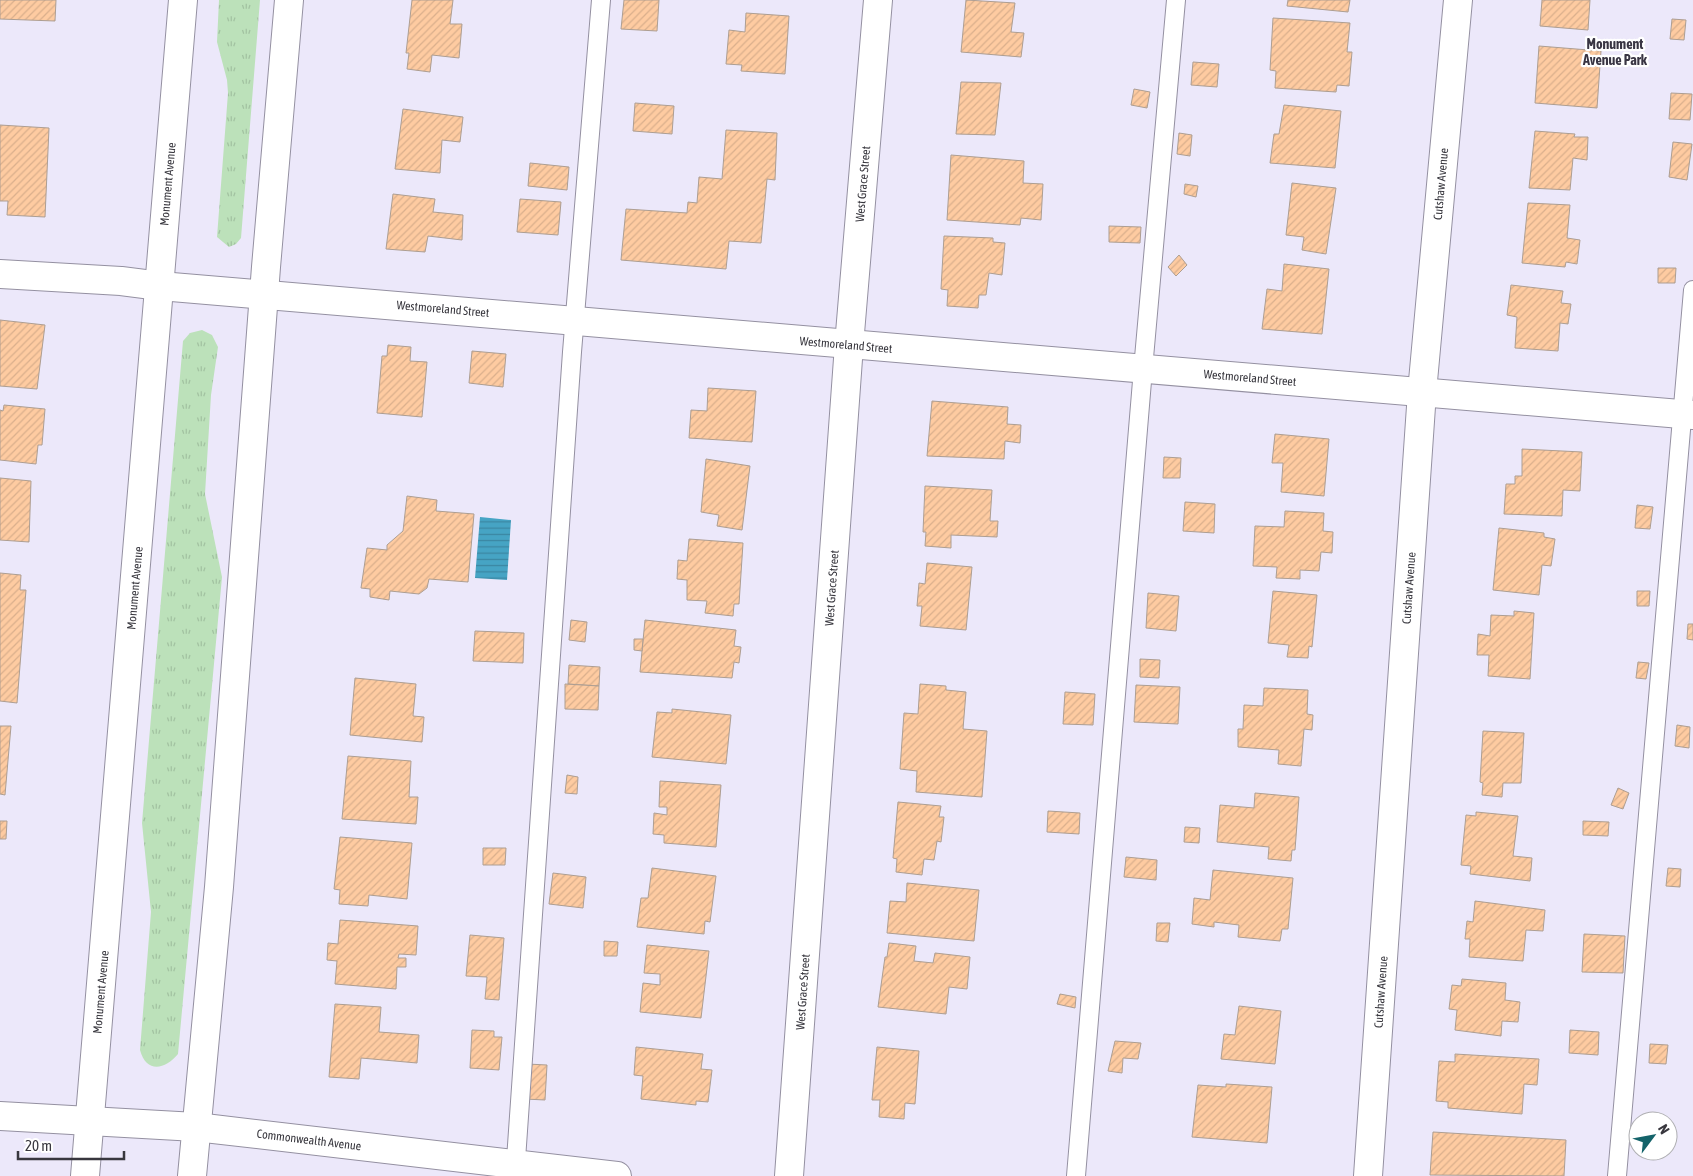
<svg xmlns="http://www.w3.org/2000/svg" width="1693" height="1176" font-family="'Asap Condensed',sans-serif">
<defs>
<pattern id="grass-tufts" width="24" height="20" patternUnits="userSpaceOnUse" patternTransform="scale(1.25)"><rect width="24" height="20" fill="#bce1ba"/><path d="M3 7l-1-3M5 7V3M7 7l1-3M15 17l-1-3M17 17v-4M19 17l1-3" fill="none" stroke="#a2c2a1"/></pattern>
<pattern id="water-rules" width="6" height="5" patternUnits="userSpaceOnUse" patternTransform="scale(1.25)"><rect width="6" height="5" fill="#46a4c4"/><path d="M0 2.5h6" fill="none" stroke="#3b86a1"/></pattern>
<pattern id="building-hatch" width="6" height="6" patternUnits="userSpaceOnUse" patternTransform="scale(1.25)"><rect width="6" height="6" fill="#fecba1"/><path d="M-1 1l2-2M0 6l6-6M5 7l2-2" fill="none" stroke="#daaf8c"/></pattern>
</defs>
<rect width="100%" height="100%" fill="#ece8fa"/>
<g fill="url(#grass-tufts)">
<polygon points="219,0 260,0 241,238 236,244 229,247 217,237 228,93 227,80 217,42"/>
<path d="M 202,330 L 212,335 L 218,347 L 211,395 L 205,494 L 222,577 L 178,1054 C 165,1070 146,1073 140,1050 L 151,912 L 142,823 L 183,341 L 190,333 Z"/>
</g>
<polygon fill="url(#water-rules)" points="480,517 511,520 507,580 475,578"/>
<g fill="url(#building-hatch)" stroke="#ad9e92">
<polygon points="0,0 56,0 55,21 0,19"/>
<polygon points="412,0 453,0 450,24 462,24 459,58 432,55 430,72 407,69 409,53 406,53"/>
<polygon points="624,0 659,0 657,31 621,29"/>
<polygon points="966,0 1015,3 1011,32 1024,33 1021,57 961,52"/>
<polygon points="1288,0 1350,0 1348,12 1287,6"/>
<polygon points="1542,0 1590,0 1588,30 1540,26"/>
<polygon points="746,13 789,16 785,74 741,71 742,65 726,64 729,30 745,32"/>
<polygon points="1273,18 1350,23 1347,52 1352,52 1349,86 1337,85 1336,92 1275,88 1276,71 1270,70"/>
<polygon points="1672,19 1686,20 1684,40 1670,39"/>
<polygon points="1539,46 1601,51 1597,108 1535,103"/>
<polygon points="1193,62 1219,64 1217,87 1191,85"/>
<polygon points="961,82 1001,83 995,135 956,134"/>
<polygon points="1134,89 1150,92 1147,108 1131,105"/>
<polygon points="1671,93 1692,94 1690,120 1669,119"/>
<polygon points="635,103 674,106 672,134 633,131"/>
<polygon points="1284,105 1341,111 1335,168 1270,163 1274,134 1279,134"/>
<polygon points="403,109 463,117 460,142 442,140 440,173 395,169"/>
<polygon points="0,125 49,128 45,217 7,215 8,201 0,201"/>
<polygon points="726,130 777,133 775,180 767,179 761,243 729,241 726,269 621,260 626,209 687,213 688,202 697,203 699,177 722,179"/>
<polygon points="1535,131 1575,134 1574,137 1588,137 1587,160 1573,158 1570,190 1529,188"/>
<polygon points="1179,133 1192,135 1190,156 1177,154"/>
<polygon points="1673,142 1692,144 1687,180 1669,177"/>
<polygon points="951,155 1024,161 1023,183 1043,184 1041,220 1021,218 1020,225 947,220"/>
<polygon points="530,163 569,167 567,190 528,186"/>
<polygon points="1292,183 1336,188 1326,254 1302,250 1304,237 1286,235"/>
<polygon points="1185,184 1198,186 1196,197 1184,194"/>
<polygon points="393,194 435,199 433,212 463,215 462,240 428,236 425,252 386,249"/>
<polygon points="520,199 561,202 558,235 517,232"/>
<polygon points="1528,203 1570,205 1567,238 1580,240 1577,264 1566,262 1565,267 1522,263"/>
<polygon points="1109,226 1141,227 1140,243 1109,242"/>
<polygon points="944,236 993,238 993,242 1005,243 1002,275 989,273 986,295 979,295 978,308 947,306 948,290 941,289"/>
<polygon points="1179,255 1187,265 1176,276 1168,267"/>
<polygon points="1284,264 1329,269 1322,334 1262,329 1267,289 1282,291"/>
<polygon points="1658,268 1676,268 1675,283 1658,283"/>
<polygon points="1511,285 1563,291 1561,303 1571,304 1568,324 1560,323 1558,351 1515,348 1517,317 1507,315"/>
<polygon points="0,320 45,325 37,389 0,386"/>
<polygon points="388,345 411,347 410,361 427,362 422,417 377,413 382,356 387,356"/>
<polygon points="472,351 506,354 503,387 469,383"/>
<polygon points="708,388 756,391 752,442 689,438 691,410 707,411"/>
<polygon points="932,401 1008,407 1007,424 1021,425 1020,443 1005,441 1004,459 927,456"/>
<polygon points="4,405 45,409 42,445 38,445 36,464 0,460 0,410 3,411"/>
<polygon points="1275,434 1329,439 1324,496 1281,492 1283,463 1272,463"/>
<polygon points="1522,449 1582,452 1580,491 1563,490 1562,516 1504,514 1506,484 1515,484 1515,476 1522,476"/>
<polygon points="1164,457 1181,458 1180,478 1163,478"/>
<polygon points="706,459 750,466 742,530 717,526 719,515 701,512"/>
<polygon points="0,478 31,481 29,542 0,540"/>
<polygon points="925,486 992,490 990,521 998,521 997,537 951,535 951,548 925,546 926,532 923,532"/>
<polygon points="407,496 437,500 436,511 474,514 468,582 429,579 427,588 419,594 390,591 389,600 370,597 370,589 361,588 367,548 387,550 387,545 403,531"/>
<polygon points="1185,502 1215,504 1214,533 1183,531"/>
<polygon points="1637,505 1653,507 1650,529 1635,528"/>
<polygon points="1285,511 1324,513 1323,531 1333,532 1332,553 1321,552 1319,571 1300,570 1300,579 1276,578 1277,567 1253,566 1255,526 1284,527"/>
<polygon points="1499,528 1544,533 1544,537 1555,539 1551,566 1542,565 1539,595 1493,590"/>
<polygon points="689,539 743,543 739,604 734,604 733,616 705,613 707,601 687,600 687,580 677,579 678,560 687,561"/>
<polygon points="927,563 972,567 966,630 920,626 922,606 917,606 919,583 925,584"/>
<polygon points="0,573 21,575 20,590 26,590 17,703 0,701"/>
<polygon points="1273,591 1317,595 1312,647 1309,646 1308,658 1287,657 1289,645 1268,643"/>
<polygon points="1637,591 1650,591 1649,606 1637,606"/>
<polygon points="1148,593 1179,596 1176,631 1146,628"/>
<polygon points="1514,611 1534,613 1530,679 1488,676 1489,655 1477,655 1478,634 1490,636 1491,615 1514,616"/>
<polygon points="571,620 587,622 585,642 569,640"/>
<polygon points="645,620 736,630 734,646 741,647 739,663 734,662 732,678 640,672"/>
<polygon points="1688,624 1693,624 1693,640 1687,639"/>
<polygon points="475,631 524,633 523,663 473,661"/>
<polygon points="634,639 643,639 642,651 634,650"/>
<polygon points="1140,659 1160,660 1159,678 1140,677"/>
<polygon points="1638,662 1649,663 1646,679 1636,678"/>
<polygon points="569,665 600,667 599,686 568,684"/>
<polygon points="355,678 416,684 413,716 424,717 422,742 350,735"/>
<polygon points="565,684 599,686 598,710 565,709"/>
<polygon points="920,684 946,686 946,690 966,692 963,729 987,731 982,797 916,792 917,771 900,769 904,713 918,714"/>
<polygon points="1136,685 1180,687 1178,724 1134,722"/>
<polygon points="1264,688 1308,690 1307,714 1313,715 1312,730 1304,729 1301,766 1278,764 1279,750 1238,747 1238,729 1243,729 1244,705 1263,706"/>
<polygon points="1065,692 1095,694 1093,725 1063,724"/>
<polygon points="672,709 731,715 726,764 652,757 657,712 672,713"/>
<polygon points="1677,725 1690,727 1689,748 1675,746"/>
<polygon points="0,726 11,726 5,795 0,794"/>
<polygon points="1483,731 1524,733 1521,783 1503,783 1502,797 1482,795 1483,783 1480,782"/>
<polygon points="348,756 411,761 409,797 418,797 416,824 342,819"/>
<polygon points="567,775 578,777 577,794 565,793"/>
<polygon points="660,781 721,785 716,847 664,843 664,835 653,834 654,813 667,815 667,807 659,807"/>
<polygon points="1618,788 1629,793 1623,809 1611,805"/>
<polygon points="1255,793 1299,797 1295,850 1292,850 1291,861 1268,859 1269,847 1217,842 1220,805 1254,808"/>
<polygon points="898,802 941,806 939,817 944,817 941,842 937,841 934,860 924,859 922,875 896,872 897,859 893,858"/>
<polygon points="1048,811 1080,813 1079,834 1047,832"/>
<polygon points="1476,812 1518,816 1513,856 1532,858 1530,881 1470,874 1471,866 1461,865 1466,815 1476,816"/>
<polygon points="0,821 7,821 6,839 0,839"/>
<polygon points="1583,821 1609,822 1608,836 1583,835"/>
<polygon points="1185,827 1200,828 1199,843 1184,842"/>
<polygon points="340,837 412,843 407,899 369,895 368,906 339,904 340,890 334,889"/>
<polygon points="483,848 506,848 505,865 483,865"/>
<polygon points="1126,857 1157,860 1156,880 1124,877"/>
<polygon points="652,868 716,876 710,922 705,921 704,934 637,927 641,898 648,898"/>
<polygon points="1668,868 1681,869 1680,887 1666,886"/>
<polygon points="1213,870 1293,878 1288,929 1282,929 1280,941 1238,937 1239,925 1214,922 1214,927 1192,924 1194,898 1210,900"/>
<polygon points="553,873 586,877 583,908 549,904"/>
<polygon points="907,883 979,890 974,941 887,933 890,901 906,902"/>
<polygon points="1475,901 1545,910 1543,931 1526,930 1523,961 1469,957 1470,939 1465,939 1467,921 1473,922"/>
<polygon points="340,920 418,926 416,955 399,954 398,958 406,958 406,967 397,967 396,989 335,984 337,961 327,960 328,943 338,944"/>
<polygon points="1157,923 1170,923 1168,942 1156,941"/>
<polygon points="1584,934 1625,936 1623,973 1582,972"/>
<polygon points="470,935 504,938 499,1000 485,999 487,977 466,976"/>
<polygon points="604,941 618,942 617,956 604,956"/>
<polygon points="889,943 916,946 914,961 933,963 935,953 970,957 967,989 949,987 946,1014 878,1007 885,957 887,957"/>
<polygon points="647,945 709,951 701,1018 640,1012 643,983 660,985 660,974 644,973"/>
<polygon points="1462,979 1506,983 1505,1000 1520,1002 1518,1022 1502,1021 1501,1036 1455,1030 1457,1010 1449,1009 1452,985 1461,986"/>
<polygon points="1060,994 1076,997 1075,1008 1057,1004"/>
<polygon points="335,1004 381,1007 379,1032 419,1035 417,1063 361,1058 359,1079 329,1077"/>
<polygon points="1239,1006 1281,1011 1275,1064 1221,1059 1224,1034 1235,1035"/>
<polygon points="472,1030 494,1031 494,1037 502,1037 499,1070 470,1068"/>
<polygon points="1570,1030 1599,1032 1598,1055 1569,1053"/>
<polygon points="1115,1041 1141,1043 1138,1059 1123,1058 1122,1073 1108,1071"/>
<polygon points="1650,1044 1668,1045 1666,1064 1649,1063"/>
<polygon points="636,1047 703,1054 701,1069 712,1070 708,1102 696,1101 696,1105 641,1099 643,1076 634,1075"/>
<polygon points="877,1047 919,1051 915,1104 905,1103 904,1119 879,1117 880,1100 872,1100"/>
<polygon points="1455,1054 1539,1059 1537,1085 1524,1084 1522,1114 1448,1108 1448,1102 1436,1101 1439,1061 1455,1062"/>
<polygon points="527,1064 547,1065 545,1100 525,1099"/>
<polygon points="1226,1084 1272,1087 1267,1143 1192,1137 1198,1085 1226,1087"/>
<polygon points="1433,1132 1566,1140 1564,1176 1430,1175"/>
</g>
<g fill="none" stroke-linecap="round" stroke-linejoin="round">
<g stroke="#9490a1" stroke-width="20">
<g id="service">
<polyline points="515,1174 572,352 601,0"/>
<polyline points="1076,1176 1143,369 1176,0"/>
<polyline points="1617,1176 1693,290"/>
</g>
</g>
<g stroke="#9490a1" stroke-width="30">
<g id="minor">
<polyline points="0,1116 196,1127 617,1176"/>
<polyline points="789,1176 849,345 878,0"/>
<polyline points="1368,1176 1422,392 1458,0"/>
</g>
</g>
<g stroke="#9490a1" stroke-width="30">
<g id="tertiary">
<polyline points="0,274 121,281 160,286 1693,415"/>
<polyline points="85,1176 183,0"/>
<polyline points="192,1176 219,887 266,267 289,0"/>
</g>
</g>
<use href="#service" stroke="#fff" stroke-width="18"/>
<use href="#minor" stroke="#fff" stroke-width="28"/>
<use href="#tertiary" stroke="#fff" stroke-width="28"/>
</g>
<g text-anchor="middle" stroke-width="4.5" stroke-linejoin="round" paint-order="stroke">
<g font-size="12" fill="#38373e" stroke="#fff">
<text transform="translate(168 184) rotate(-85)" y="4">Monument Avenue</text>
<text transform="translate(863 184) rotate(-85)" y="4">West Grace Street</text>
<text transform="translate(1441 184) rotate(-85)" y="4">Cutshaw Avenue</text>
<text transform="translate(443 309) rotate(5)" y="4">Westmoreland Street</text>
<text transform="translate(846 345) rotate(5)" y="4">Westmoreland Street</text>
<text transform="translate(1250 378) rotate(5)" y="4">Westmoreland Street</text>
<text transform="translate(135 588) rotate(-85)" y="4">Monument Avenue</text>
<text transform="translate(832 588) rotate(-86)" y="4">West Grace Street</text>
<text transform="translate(1409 588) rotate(-86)" y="4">Cutshaw Avenue</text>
<text transform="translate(101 992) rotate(-85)" y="4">Monument Avenue</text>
<text transform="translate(803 992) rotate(-86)" y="4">West Grace Street</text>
<text transform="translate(1381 992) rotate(-86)" y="4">Cutshaw Avenue</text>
<text transform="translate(309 1140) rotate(7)" y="4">Commonwealth Avenue</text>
</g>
<g font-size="14" font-weight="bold" fill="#393543" stroke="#fff">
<text x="1615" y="49">Monument<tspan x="1615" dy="16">Avenue Park</tspan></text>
</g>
</g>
<g transform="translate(1653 1136) rotate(58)"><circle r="24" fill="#ffffff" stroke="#afafb2"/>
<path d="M0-4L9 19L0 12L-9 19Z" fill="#14636a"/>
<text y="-8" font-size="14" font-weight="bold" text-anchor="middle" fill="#38373e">N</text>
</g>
<path d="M18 1151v8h106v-8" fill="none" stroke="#38373e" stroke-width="2.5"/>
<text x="25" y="1151" font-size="15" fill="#38373e" stroke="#ffffff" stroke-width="4" paint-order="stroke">20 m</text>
</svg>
